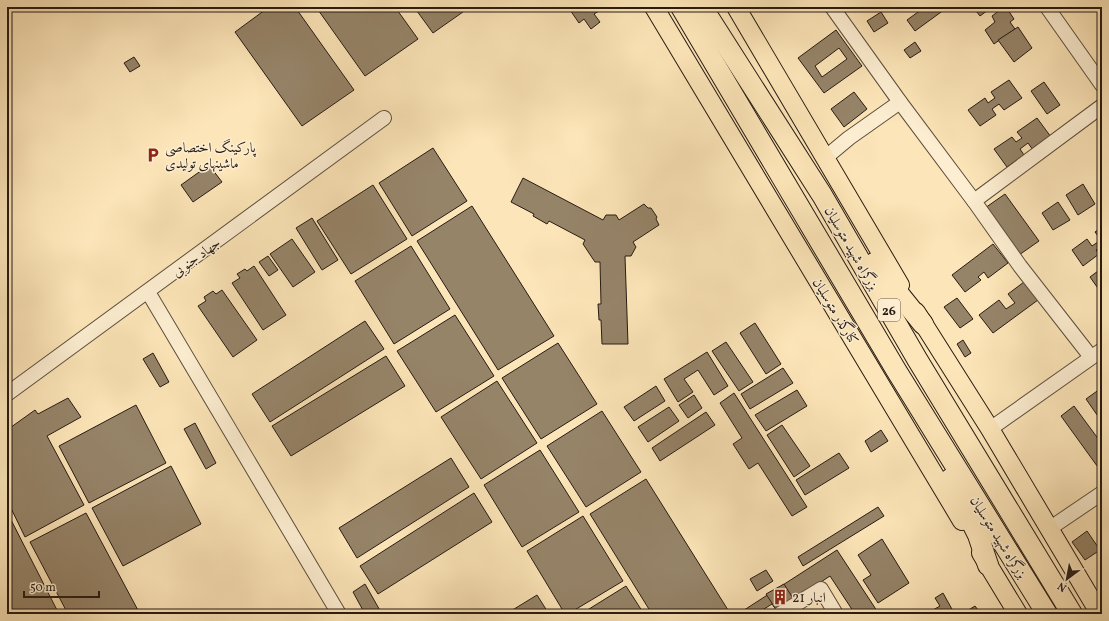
<svg xmlns="http://www.w3.org/2000/svg" width="1109" height="621" font-family="Vollkorn,Amiri,serif">
<rect width="100%" height="100%" fill="#fce5b8"/>
<filter id="stains"><feTurbulence type="fractalNoise" baseFrequency=".005" numOctaves="4"/><feColorMatrix values="0 0 0 0 .2 0 0 0 0 .09 0 0 0 0 .02 0 0 0 .5 -.17"/></filter>
<radialGradient id="worn" r=".72"><stop offset=".6" stop-color="#630" stop-opacity="0"/><stop offset="1" stop-color="#630" stop-opacity=".3"/></radialGradient>
<g fill="#968469" stroke="#271b13" fill-rule="evenodd">
<polygon points="269,7 295,7 354,90 302,126 235,32"/>
<polygon points="316,7 395,7 418,39 365,76"/>
<polygon points="414,7 470,7 433,33"/>
<polygon points="568,7 596,7 599,11 594,14 600,22 591,29 584,19 579,23"/>
<polygon points="925,7 948,7 915,31 907,20"/>
<polygon points="973,7 992,7 980,16"/>
<polygon points="1004,7 1006,7 1014,19 1010,22 1015,29 994,44 985,30 995,22 992,16"/>
<polygon points="881,12 888,23 874,32 867,21"/>
<polygon points="1018,27 1032,48 1014,62 998,40"/>
<path d="M 836,30 L 862,66 L 824,93 L 798,58 ZM 839,48 L 847,59 L 822,77 L 815,66 Z"/>
<polygon points="915,42 921,51 910,58 904,50"/>
<polygon points="134,57 140,66 130,72 124,63"/>
<polygon points="1009,80 1022,98 1004,110 999,104 992,109 996,115 980,126 968,110 985,98 988,103 995,98 991,92"/>
<polygon points="1044,82 1060,105 1047,114 1031,91"/>
<polygon points="854,92 867,109 844,127 831,109"/>
<polygon points="1037,118 1051,137 1033,150 1028,143 1020,149 1024,155 1007,167 994,149 1012,137 1016,142 1022,138 1017,132"/>
<polygon points="433,148 467,201 412,236 379,183"/>
<polygon points="209,165 222,182 193,202 181,185"/>
<polygon points="523,178 603,220 606,215 616,215 619,220 644,204 648,208 651,208 657,217 656,219 659,225 633,242 636,247 631,256 625,256 628,344 602,344 601,320 599,320 598,304 601,304 600,262 595,262 583,244 585,240 549,221 547,224 533,216 534,214 511,202"/>
<polygon points="1083,184 1095,204 1078,215 1066,195"/>
<polygon points="373,185 407,239 351,274 317,221"/>
<polygon points="1005,194 1039,241 1019,255 985,208"/>
<polygon points="1058,202 1070,220 1053,230 1042,213"/>
<polygon points="472,206 554,336 498,370 417,241"/>
<polygon points="312,218 338,260 322,270 296,228"/>
<polygon points="1102,227 1102,246 1096,250 1099,254 1083,266 1072,250 1087,239 1092,246 1101,240 1095,232"/>
<polygon points="292,239 315,272 293,287 270,254"/>
<polygon points="993,244 1008,263 988,278 984,272 978,277 981,280 965,292 952,275"/>
<polygon points="411,246 450,309 394,344 355,281"/>
<polygon points="268,256 278,270 269,276 259,262"/>
<polygon points="254,266 286,315 263,330 232,283 240,278 237,274 245,269 247,271"/>
<polygon points="1102,268 1102,294 1090,277"/>
<polygon points="1024,282 1038,300 993,333 979,315 999,300 1006,309 1015,303 1008,294"/>
<polygon points="222,290 257,340 233,357 198,306 206,301 204,297 213,291 216,294"/>
<polygon points="957,298 973,319 960,328 944,307"/>
<polygon points="455,315 494,376 436,412 397,351"/>
<polygon points="365,321 384,349 270,422 252,394"/>
<polygon points="755,323 781,364 766,374 740,333"/>
<polygon points="963,340 971,353 965,357 957,344"/>
<polygon points="726,342 753,382 739,391 712,351"/>
<polygon points="558,343 597,404 541,439 502,378"/>
<polygon points="707,352 728,386 714,395 698,370 684,379 693,392 678,402 664,379"/>
<polygon points="153,353 169,382 160,387 143,359"/>
<polygon points="386,356 405,386 291,456 272,426"/>
<polygon points="783,368 793,383 750,409 741,394"/>
<polygon points="497,381 537,443 481,479 441,417"/>
<polygon points="656,386 665,401 634,421 624,407"/>
<polygon points="1100,389 1102,392 1102,422 1086,399"/>
<polygon points="797,390 807,406 766,431 755,415"/>
<polygon points="734,393 807,507 792,516 758,463 749,469 733,444 742,438 720,403"/>
<polygon points="694,395 702,408 688,418 679,405"/>
<polygon points="68,398 81,417 47,436 84,505 25,537 7,500 7,430 35,410 38,414"/>
<polygon points="136,405 166,463 89,503 59,446"/>
<polygon points="1074,406 1102,444 1102,468 1100,470 1061,416"/>
<polygon points="669,407 679,421 648,442 638,427"/>
<polygon points="602,411 641,472 586,507 547,446"/>
<polygon points="706,412 715,425 660,461 652,448"/>
<polygon points="195,423 216,463 206,469 184,429"/>
<polygon points="782,425 810,466 794,477 767,435"/>
<polygon points="881,430 888,441 871,452 865,441"/>
<polygon points="540,450 579,512 522,547 484,485"/>
<polygon points="839,453 849,468 805,495 796,480"/>
<polygon points="451,458 469,487 357,558 339,528"/>
<polygon points="171,466 201,524 123,566 92,508"/>
<polygon points="646,479 728,610 721,614 652,614 590,514"/>
<polygon points="474,493 492,522 378,594 360,566"/>
<polygon points="878,507 884,516 803,566 798,557"/>
<polygon points="7,512 59,614 7,614"/>
<polygon points="86,513 140,614 68,614 30,542"/>
<polygon points="583,516 623,581 568,614 565,614 527,551"/>
<polygon points="1087,531 1100,550 1085,560 1072,542"/>
<polygon points="882,539 909,583 878,603 863,580 871,575 858,555"/>
<polygon points="837,550 879,614 855,614 830,576 777,611 772,604 756,614 738,614"/>
<polygon points="766,570 773,581 757,591 750,579"/>
<polygon points="365,584 382,614 365,614 353,592"/>
<polygon points="784,584 794,600 777,611 766,594"/>
<polygon points="626,586 644,614 581,614"/>
<polygon points="943,593 953,611 948,614 935,614 933,610 940,606 935,598"/>
<polygon points="537,595 549,614 506,614"/>
<polygon points="975,606 981,614 962,614"/>
</g>
<g fill="none" stroke-linecap="round" stroke-linejoin="round">
<g stroke="#5c4e3c" stroke-width="16">
<g id="minor">
<polyline points="832,7 900,102 974,201 1020,266 1091,357"/>
<polyline points="1047,7 1102,85"/>
<polyline points="825,158 849,138 900,102"/>
<polyline points="974,201 1102,106"/>
<polyline points="148,292 339,614"/>
<polyline points="7,394 384,118"/>
<polyline points="990,429 1102,350"/>
<polyline points="1049,529 1102,493"/>
<polyline points="780,614 821,589 836,614"/>
</g>
</g>
<g stroke="#271b13" stroke-width="20">
<g id="major">
<polyline points="654,7 962,521"/>
<polyline points="736,7 900,285"/>
<polyline points="916,312 990,429 1100,614"/>
<polyline points="981,553 1018,614"/>
</g>
</g>
<g stroke="#271b13" stroke-width="22">
<g id="highway">
<polyline points="681,7 896,370 1047,614"/>
<polyline points="702,7 822,195 917,359 1072,614"/>
<polyline points="874,263 923,324"/>
<polyline points="950,479 978,535 988,565"/>
</g>
</g>
<use href="#minor" stroke="#fdeed1" stroke-width="14"/>
<use href="#major" stroke="#fce5b8" stroke-width="18"/>
<use href="#highway" stroke="#fce5b8" stroke-width="20"/>
</g>
<defs>
<g id="parking-bare" transform="scale(1.2)"><path d="M-3.5-5.5H1a3.5 3.5 0 0 1 0 7H-1V5.5H-3.5ZM-1-3.4V-.6H.8a1.4 1.4 0 0 0 0-2.8Z" fill="#8f2418" stroke="#fdeed1" stroke-width="2.5" paint-order="stroke"/></g>
<g id="building-bare" transform="scale(1.2)"><path d="M-4-6H4V6H1V3H-1V6H-4ZM-2.5-4.3h1.7v1.8h-1.7ZM.8-4.3h1.7v1.8H.8ZM-2.5-1h1.7V.8h-1.7ZM.8-1h1.7V.8H.8Z" fill="#8f2418" stroke="#fdeed1" stroke-width="2.5" paint-order="stroke"/></g>
</defs>
<g fill-rule="evenodd">
<use href="#parking-bare" x="153" y="155"/>
<use href="#building-bare" x="780" y="597"/>
</g>
<g text-anchor="middle" stroke-width="3" stroke-linejoin="round" paint-order="stroke">
<rect fill="#fdeed1" stroke="#675a4c" stroke-width="1" x="878" y="299" width="22" height="22" rx="3"/>
<g font-size="13" font-weight="bold" fill="#271b13">
<text x="889" y="315">26</text>
</g>
<g font-size="14" fill="#271b13" stroke="#fdeed1" text-anchor="start">
<text x="165" y="152">پارکینگ اختصاصی<tspan x="165" dy="16">ماشینهای تولیدی</tspan></text>
<text x="792" y="602">انبار 21</text>
</g>
<g font-size="14" fill="#271b13" stroke="#fdeed1">
<text transform="translate(852 248) rotate(60)" y="5">بزرگراه شهید متوسلیان</text>
<text transform="translate(196 257) rotate(-36)" y="5">جهاد جنوبی</text>
<text transform="translate(836 311) rotate(59)" y="5">کنارگذر متوسلیان</text>
<text transform="translate(999 537) rotate(58)" y="5">بزرگراه شهید متوسلیان</text>
</g>
</g>
<rect width="1109" height="621" fill="none" stroke="#fce5b8" stroke-width="24"/>
<rect x="8" y="8" width="1093" height="605" fill="none" stroke="#271b13" stroke-width="2"/>
<rect x="12" y="12" width="1085" height="597" fill="none" stroke="#271b13"/>
<g transform="translate(1067 579) rotate(212)" stroke="#fdeed1" stroke-width="3" paint-order="stroke">
<path d="M0-3L7 15L0 10L-7 15Z" fill="#271b13"/>
<text y="-6" font-size="11" font-weight="bold" text-anchor="middle" fill="#271b13">N</text>
</g>
<path d="M24 591v6h75v-6" fill="none" stroke="#271b13" stroke-width="2"/>
<text x="30" y="591" font-size="12" fill="#271b13" stroke="#fdeed1" stroke-width="3" paint-order="stroke">50 m</text>
<rect width="100%" height="100%" filter="url(#stains)"/>
<rect width="100%" height="100%" fill="url(#worn)"/>
</svg>
